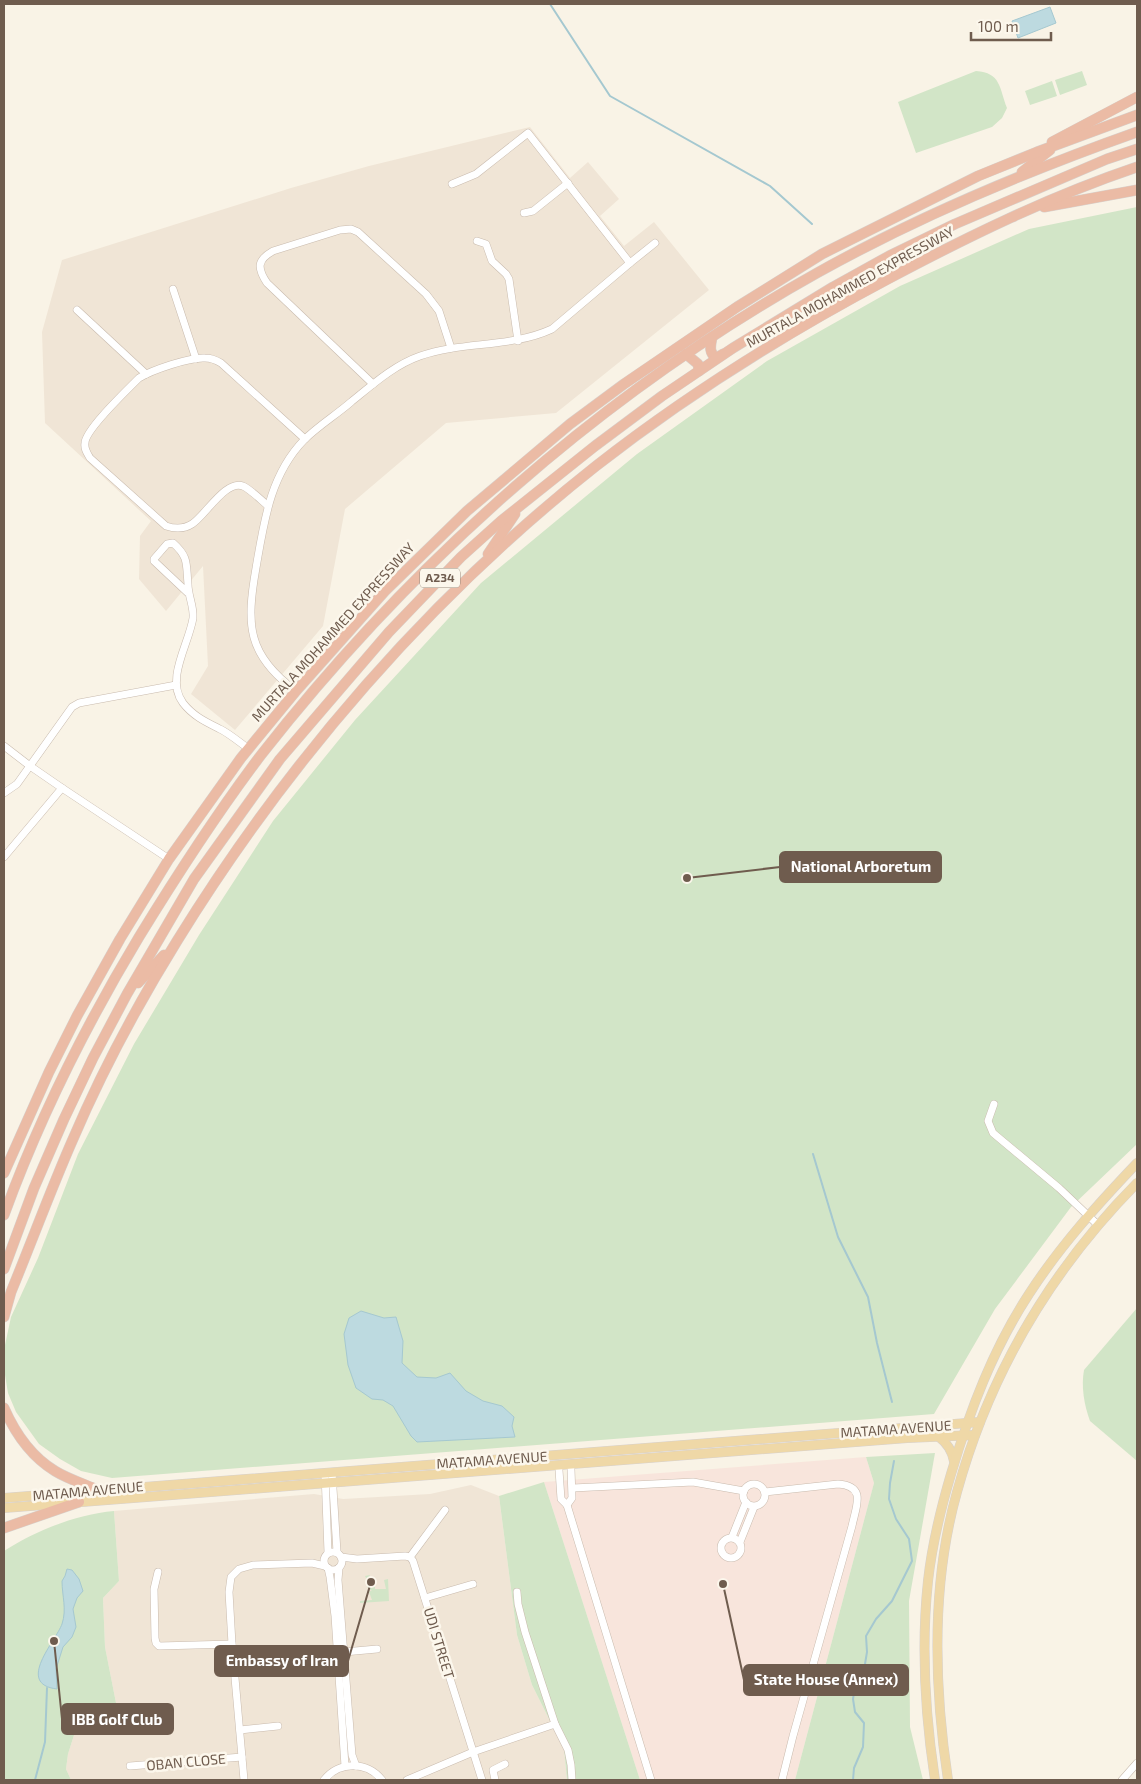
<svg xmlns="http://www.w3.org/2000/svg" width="1141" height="1784" font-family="'Exo 2',sans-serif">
<rect width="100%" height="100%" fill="#f9f3e6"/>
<g fill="#f0e5d6">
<polygon points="530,127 570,178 588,162 619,199 600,216 624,246 654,222 709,290 556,413 446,423 345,509 323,626 235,730 191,694 208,666 203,566 166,611 139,579 140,536 151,521 45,423 42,332 62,260 291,188 369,166"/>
<polygon points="471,1485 499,1496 517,1635 532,1685 564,1749 567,1780 71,1780 66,1769 68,1754 81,1713 117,1708 105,1647 103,1598 119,1581 114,1511 314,1494 343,1499 430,1494"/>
</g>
<polygon fill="#f8e5dc" points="866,1457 874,1483 795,1780 640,1780 544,1482"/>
<g fill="#d2e5c7">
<path d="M 976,71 C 1001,73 999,87 1007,108 L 1002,118 L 992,127 L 916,153 L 898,102 Z"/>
<polygon points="1082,71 1087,85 1060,95 1055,80"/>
<polygon points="1052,81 1057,96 1030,105 1025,91"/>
<polygon points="1137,207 1137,1144 1071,1207 995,1309 934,1414 112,1478 81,1471 60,1459 39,1444 16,1412 8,1393 4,1369 5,1345 11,1317 38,1258 78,1154 134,1044 199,935 273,821 355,720 481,583 637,454 767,361 900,286 1029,229"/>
<path d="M 1137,1308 L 1137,1461 L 1090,1421 C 1084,1405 1081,1386 1084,1370 Z"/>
<polygon points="935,1453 909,1601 910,1727 923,1780 795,1780 874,1483 866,1457"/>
<polygon points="544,1482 640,1780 567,1780 564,1749 532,1685 517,1635 499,1496"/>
<path d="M 114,1511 L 119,1581 L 103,1598 L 105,1647 L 117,1708 L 81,1713 L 68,1754 L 66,1769 L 71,1780 L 4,1780 L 4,1551 C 35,1531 77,1514 114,1511 Z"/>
<polygon points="370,1575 368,1580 372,1583 375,1582 375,1589 386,1589 384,1580 388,1579 389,1601 360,1603 360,1601 372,1600 369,1592 372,1590 369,1590 367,1586 368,1582 365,1576"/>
</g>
<g fill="#bddae0" stroke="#a5c8d0">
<polygon points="1050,7 1056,23 1018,38 1012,21"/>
<polygon points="361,1311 384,1318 396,1317 403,1341 402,1363 417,1377 436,1378 450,1373 466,1391 483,1401 502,1406 514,1417 512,1426 515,1437 417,1442 411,1436 393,1406 383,1400 372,1399 356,1388 348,1365 344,1334 349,1318"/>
<path d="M 67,1569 L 72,1570 L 79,1579 L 83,1591 L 77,1598 L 73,1609 L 76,1627 L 72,1637 L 63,1647 L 56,1669 L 57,1689 C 15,1684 56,1641 62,1624 C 67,1609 62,1596 62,1581 L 65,1576 Z"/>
</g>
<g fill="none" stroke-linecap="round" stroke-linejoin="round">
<g stroke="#a5c8d0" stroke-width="2">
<polyline points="550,4 610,96 770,186 812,224"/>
<polyline points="813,1154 838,1237 868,1297 877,1343 892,1402"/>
<polyline points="35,1780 45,1742 47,1688"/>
<polyline points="853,1780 854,1768 863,1747 864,1723 855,1712 853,1699 856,1681 864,1670 867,1652 866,1636 876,1619 892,1601 912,1561 909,1539 896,1519 889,1499 890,1483 894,1461"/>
</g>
<g stroke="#c9bbae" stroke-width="8">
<g id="minor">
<polyline points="524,213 533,211 568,183"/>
<polyline points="477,241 486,244 492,261 506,274 509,279 518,341"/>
<polyline points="630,263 655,243"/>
<polyline points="173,289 196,359"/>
<polyline points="77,310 146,374"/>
<path d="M 373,384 L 267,283 C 257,268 257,260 273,251 L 340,230 L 351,229 L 358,232 L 426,294 L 439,311 L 451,348"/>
<path d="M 267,505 C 260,499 251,490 243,486 C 226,479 205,516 192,524 C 184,529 175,529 166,526 L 90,458 C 87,453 84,449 85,443 C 85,430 128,389 139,378 C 152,370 190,357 205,358 C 211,358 216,360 221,363 L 305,439"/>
<path d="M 188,593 L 154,561 L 154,559 L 167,544 L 173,543 C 189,557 186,564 188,584 C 188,596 194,606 193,618 C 189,644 165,679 183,703 C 193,716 206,722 220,729 C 230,734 239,742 249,749"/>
<path d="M 296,691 C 247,655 246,625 256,568 C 264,522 270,475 304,440 C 318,426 336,415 351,402 C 372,385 394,365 420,356 C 463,341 511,348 552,329 L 630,263 L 528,133 L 476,174 L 452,184"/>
<polyline points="4,746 30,766 62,788"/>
<polyline points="4,793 17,784 72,707 79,703 176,685"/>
<polyline points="4,857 62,788 169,859"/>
<polyline points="994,1104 988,1121 993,1133 1059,1188 1098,1225"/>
<polyline points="559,1470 561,1499 567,1505 651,1780"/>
<polyline points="332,1472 337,1552"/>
<polyline points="325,1473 328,1552"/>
<circle cx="754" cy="1495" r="11"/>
<polyline points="573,1488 693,1482 744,1491"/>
<path d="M 765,1492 L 838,1484 C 867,1486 856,1506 852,1526 L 793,1736 L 782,1780"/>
<polyline points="567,1505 572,1498 571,1469"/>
<polyline points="732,1537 746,1502"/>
<circle cx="731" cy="1548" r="10"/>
<polyline points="740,1542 754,1507"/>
<circle cx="333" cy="1561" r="9"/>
<polyline points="341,1557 357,1559 405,1556 410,1557 413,1561 482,1780"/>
<polyline points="410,1557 445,1510"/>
<polyline points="328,1568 330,1577 335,1616 345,1766"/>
<polyline points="339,1568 338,1580 352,1755 356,1766"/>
<polyline points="158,1572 154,1589 155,1638 156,1643 159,1646 232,1644"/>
<polyline points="425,1598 473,1584"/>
<polyline points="344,1652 377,1649"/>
<polyline points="555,1724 568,1750 571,1765 572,1780"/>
<polyline points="240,1730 278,1726"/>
<polyline points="130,1766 242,1757"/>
<polyline points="244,1780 232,1644 229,1592 231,1577 239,1569 253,1565 312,1563 325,1566"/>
<path d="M 324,1780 C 339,1761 367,1761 382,1780"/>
<polyline points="407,1780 473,1752 555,1724 525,1632 518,1604 517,1592"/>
<polyline points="495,1780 493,1770 505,1764"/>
<polyline points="1122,1780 1137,1763"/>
</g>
</g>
<g stroke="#d7d1cd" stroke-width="10">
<g id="major">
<path d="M 939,1437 C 947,1443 952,1450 954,1461"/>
<polyline points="4,1498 980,1422"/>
<polyline points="4,1508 907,1438 975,1435"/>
<path d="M 935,1780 C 925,1714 921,1647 928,1581 C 932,1544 941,1508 951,1474 C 970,1410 993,1349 1029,1294 C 1060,1246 1098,1204 1137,1163"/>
<path d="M 948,1780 C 934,1686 931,1584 957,1492 C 990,1372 1050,1271 1137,1183"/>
</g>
</g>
<g stroke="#d7d1cd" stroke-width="11">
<g id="highway">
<polyline points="1052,142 1137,97"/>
<polyline points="1022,172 1050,150"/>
<polyline points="1044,207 1137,190"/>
<path d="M 712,337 C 711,345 708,352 716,358 L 723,354"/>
<polyline points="686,354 698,364 699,371"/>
<polyline points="488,554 515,514"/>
<polyline points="138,983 164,955"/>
<polyline points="4,1173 49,1072 77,1016 120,939 169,859 241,758 296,691 385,591 467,511 570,424 624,384 737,307 822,254 978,176 1037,152 1137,115"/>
<path d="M 4,1215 C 39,1119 86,1025 139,937 C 177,875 217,813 261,755 C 413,561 602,393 817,273 C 919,216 1027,171 1137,132"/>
<polyline points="4,1269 34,1188 64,1119 93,1058 127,994 194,879 280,759 389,632 461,557 501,521 595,446 662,396 733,348 833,287 889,256 955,224 1107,159 1137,149"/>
<path d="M 4,1317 L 11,1292 C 32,1241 51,1189 73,1139 C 102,1071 138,1004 177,941 C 288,761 430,597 596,466 C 688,394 786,333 888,279 C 969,236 1051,196 1137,167"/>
<path d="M 4,1408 C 15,1433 32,1457 55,1471 C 68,1479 84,1484 98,1490"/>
<polyline points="4,1528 79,1502"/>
</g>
</g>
<use href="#minor" stroke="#fff" stroke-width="7"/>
<use href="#major" stroke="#efd8a7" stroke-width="9"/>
<use href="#highway" stroke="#ebbba5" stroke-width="10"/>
</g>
<g text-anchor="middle" stroke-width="5" stroke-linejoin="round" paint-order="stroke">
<rect fill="#fcf7ec" stroke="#998a7d" stroke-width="1" x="420" y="568.5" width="40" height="19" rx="4"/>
<g font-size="12" font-weight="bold" fill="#6f5c4e">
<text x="440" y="582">A234</text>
</g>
<g font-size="14" fill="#6f5c4e" stroke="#fcf7ec">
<text transform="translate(850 287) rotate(-29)" y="5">MURTALA MOHAMMED EXPRESSWAY</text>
<text transform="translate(333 632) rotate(-48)" y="5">MURTALA MOHAMMED EXPRESSWAY</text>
<text transform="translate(896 1429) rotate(-4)" y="5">MATAMA AVENUE</text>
<text transform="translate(492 1460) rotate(-4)" y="5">MATAMA AVENUE</text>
<text transform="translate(88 1491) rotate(-5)" y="5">MATAMA AVENUE</text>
<text transform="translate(439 1643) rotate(73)" y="5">UDI STREET</text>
<text transform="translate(186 1762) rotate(-5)" y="5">OBAN CLOSE</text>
</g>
</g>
<path fill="none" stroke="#6f5c4e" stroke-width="2" d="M687 878L780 867M371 1582L348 1661M723 1584L744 1680M54 1641L62 1719"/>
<g fill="#6f5c4e" stroke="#fcf7ec" stroke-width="2">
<circle cx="687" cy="878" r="5"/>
<circle cx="371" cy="1582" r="5"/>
<circle cx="723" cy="1584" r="5"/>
<circle cx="54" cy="1641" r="5"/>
</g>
<g fill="#6f5c4e" stroke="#6f5c4e" stroke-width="2">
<rect x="780" y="852" width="161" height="30" rx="5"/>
<rect x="215" y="1646" width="133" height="30" rx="5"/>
<rect x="744" y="1665" width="164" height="30" rx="5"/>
<rect x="62" y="1704" width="111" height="30" rx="5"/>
</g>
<g font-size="15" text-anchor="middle" font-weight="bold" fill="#fff">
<text x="861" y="872">National Arboretum</text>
<text x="282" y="1666">Embassy of Iran</text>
<text x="826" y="1685">State House (Annex)</text>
<text x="117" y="1725">IBB Golf Club</text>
</g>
<rect width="1141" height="1784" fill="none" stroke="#6f5c4e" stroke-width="10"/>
<path d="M971 32v8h80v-8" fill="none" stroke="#6f5c4e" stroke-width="2.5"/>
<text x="978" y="32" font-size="15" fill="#6f5c4e" stroke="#fcf7ec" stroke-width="4" paint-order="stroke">100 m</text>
</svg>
